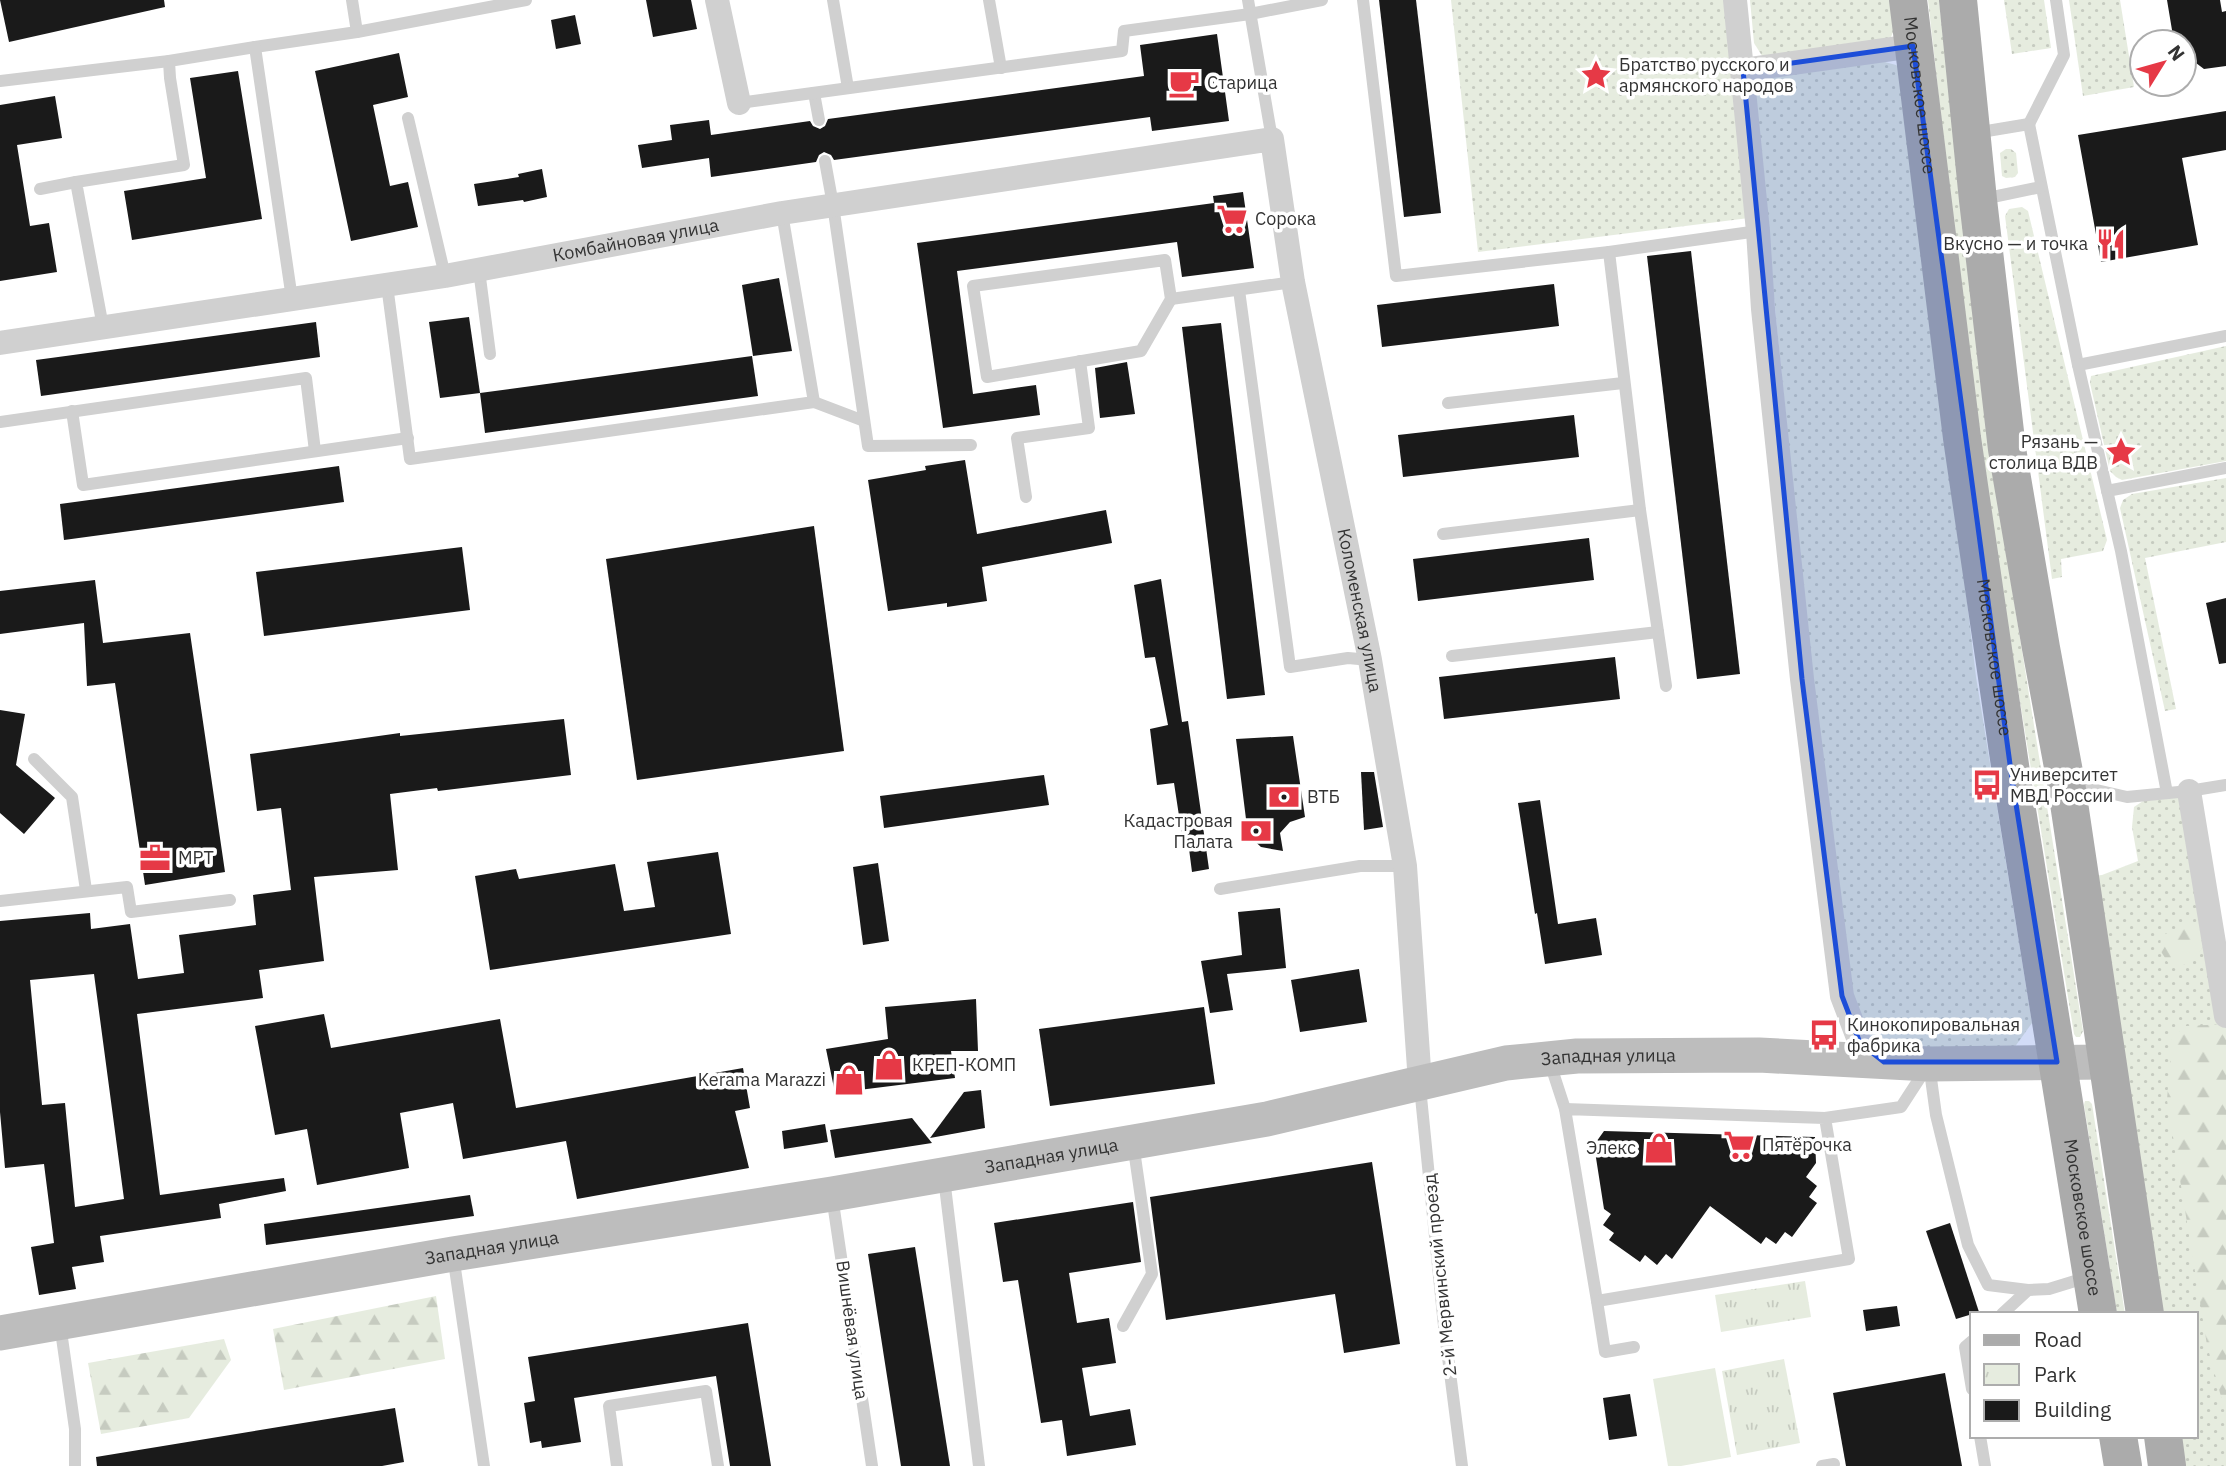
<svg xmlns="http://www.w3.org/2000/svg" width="2226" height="1466" font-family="'IBM Plex Sans',sans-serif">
<defs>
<pattern id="grass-dots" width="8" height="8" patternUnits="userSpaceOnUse" patternTransform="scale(1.75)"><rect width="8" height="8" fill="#e6ecdf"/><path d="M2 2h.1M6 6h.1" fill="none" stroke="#c6cbc0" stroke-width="1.8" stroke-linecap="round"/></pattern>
<pattern id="forest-firs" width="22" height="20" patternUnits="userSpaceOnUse" patternTransform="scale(1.75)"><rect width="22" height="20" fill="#e6ecdf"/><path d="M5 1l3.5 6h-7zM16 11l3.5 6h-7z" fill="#c6cbc0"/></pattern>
<pattern id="park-tufts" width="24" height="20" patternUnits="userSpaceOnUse" patternTransform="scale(1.75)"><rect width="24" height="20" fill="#e6ecdf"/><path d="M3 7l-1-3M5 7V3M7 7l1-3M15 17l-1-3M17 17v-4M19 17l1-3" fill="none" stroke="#c6cbc0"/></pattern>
</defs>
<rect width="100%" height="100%" fill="#fff"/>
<g fill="url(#grass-dots)">
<polygon points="1451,0 1725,0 1749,218 1478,252"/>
<polygon points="1750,0 1894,0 1896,25 1891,37 1876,43 1764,59 1754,43"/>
<polygon points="1928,0 1939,0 1987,432 2083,1031 2080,1037 2076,1037 2074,1034 1976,430"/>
<polygon points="2004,0 2044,0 2051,48 2012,54"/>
<polygon points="2069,0 2120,0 2134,87 2083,96"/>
<polygon points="1881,61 1896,65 1904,72 1976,677 2032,1023 2014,1048 1894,1054 1870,1043 1850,993 1824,801 1754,97 1764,80 1782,74"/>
<polygon points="2006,149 2011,149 2016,153 2018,173 2015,177 2006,178 2002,176 2000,153"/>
<polygon points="2022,207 2028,211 2107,540 2103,551 2061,559 2062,577 2052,579 2005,216 2009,209"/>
<polygon points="2226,346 2226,461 2122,480 2116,477 2110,471 2090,383 2091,376"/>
<polygon points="2226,478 2226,542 2145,558 2176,709 2165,711 2120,508 2123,500 2132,494"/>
<polygon points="2189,791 2226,1016 2226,1466 2177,1466 2172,1436 2196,1436 2196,1314 2151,1314 2081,877 2102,875 2138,861 2132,827 2134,807 2152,795"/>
<polygon points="2085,1101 2089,1101 2092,1104 2125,1314 2117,1314 2084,1105"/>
</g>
<g fill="url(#forest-firs)">
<polygon points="2187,924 2199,928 2203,947 2189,965 2169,964 2160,950 2161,936"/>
<polygon points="2226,1024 2226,1415 2207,1345 2167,1100 2172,1037 2186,1026"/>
<polygon points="436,1296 445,1359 284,1390 273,1329"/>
<polygon points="224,1339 231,1360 189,1418 101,1434 88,1363"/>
</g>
<g fill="url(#park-tufts)">
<polygon points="1805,1281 1811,1317 1721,1332 1715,1295"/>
<polygon points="1784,1359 1800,1443 1737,1455 1722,1371"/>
</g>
<polygon fill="#e6ecdf" points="1715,1368 1731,1457 1681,1466 1668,1466 1653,1379"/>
<g fill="#1a1a1a" fill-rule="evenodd">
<polygon points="0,0 164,0 165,7 9,42"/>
<polygon points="646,0 691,0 697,29 653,37"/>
<polygon points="1379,0 1416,0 1441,213 1404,217"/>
<polygon points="2167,0 2220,0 2222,12 2226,11 2226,66 2204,69 2184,54 2184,42 2174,42"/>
<polygon points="575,15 581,44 556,49 551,20"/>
<polygon points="1217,34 1229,121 1152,131 1150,117 834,160 831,155 824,152 819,155 816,162 711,177 709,158 642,168 638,145 672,140 670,125 709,120 711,135 810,121 813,126 820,129 825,126 828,119 1144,76 1140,45"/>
<polygon points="399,53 408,97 373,105 390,186 408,182 418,227 351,241 315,71"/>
<polygon points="238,71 262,219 132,240 124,191 206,178 190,78"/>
<polygon points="55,96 62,138 17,145 30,226 49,223 57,272 0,281 0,105"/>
<polygon points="2226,111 2226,150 2182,158 2198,245 2101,262 2078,135"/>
<polygon points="542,169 547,197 524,202 523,200 478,206 474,184 519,177 518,174"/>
<polygon points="1243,192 1254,268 1182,277 1177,242 957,271 973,394 1036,385 1040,415 943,428 917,243 1214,203 1213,196"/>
<polygon points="1691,251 1740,674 1697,679 1647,256"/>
<polygon points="779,278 792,351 753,356 742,285"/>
<polygon points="1554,284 1559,326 1382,347 1377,305"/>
<polygon points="469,317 480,393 440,398 429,322"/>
<polygon points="316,322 320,357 41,396 36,360"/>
<polygon points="1221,323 1265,695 1227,699 1182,327"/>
<polygon points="752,356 758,396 485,433 480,393"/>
<polygon points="1127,362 1135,414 1100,418 1095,368"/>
<polygon points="1574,415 1579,457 1403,477 1398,435"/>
<polygon points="965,460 977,534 1106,510 1112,543 982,567 987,601 947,607 947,603 888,611 868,480 926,470 925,466"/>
<polygon points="339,466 344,502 64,540 60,504"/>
<polygon points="814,526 844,751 637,780 606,559"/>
<polygon points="1589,538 1594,580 1418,601 1413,559"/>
<polygon points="462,547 470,610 264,636 256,572"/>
<polygon points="1161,579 1182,722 1188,721 1209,869 1192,872 1188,841 1183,842 1174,783 1157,785 1150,729 1168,725 1155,657 1145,658 1134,585"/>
<polygon points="95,580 103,643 190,633 225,872 145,885 115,683 87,686 84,623 0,634 0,591"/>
<polygon points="2226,598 2226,663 2219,664 2206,603"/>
<polygon points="1615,657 1620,699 1444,719 1439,677"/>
<polygon points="0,710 25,714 16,765 55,798 24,834 0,813"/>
<path d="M 564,719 L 571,775 L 438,791 L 437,788 L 390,794 L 398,870 L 314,877 L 324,961 L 259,970 L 263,998 L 137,1014 L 160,1195 L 284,1178 L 286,1191 L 219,1204 L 221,1218 L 100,1236 L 104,1262 L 72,1267 L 76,1289 L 39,1295 L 31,1247 L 54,1243 L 44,1164 L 5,1168 L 0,1112 L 0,921 L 90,913 L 91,929 L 130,924 L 138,979 L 184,973 L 179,935 L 256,925 L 253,895 L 291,890 L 281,808 L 257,811 L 250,754 L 400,733 L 400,736 ZM 94,974 L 124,1199 L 75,1207 L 65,1103 L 42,1105 L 30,980 Z"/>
<polygon points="1293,736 1305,817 1290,822 1280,833 1283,851 1261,847 1248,835 1236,739"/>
<polygon points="1361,772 1374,772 1383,827 1364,830"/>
<polygon points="1044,775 1049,805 884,828 880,796"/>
<polygon points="1540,800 1558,924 1596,918 1602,955 1545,964 1537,913 1535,914 1518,803"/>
<polygon points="718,852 731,934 490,970 475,876 516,869 519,879 615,864 624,911 655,907 647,862"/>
<polygon points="878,863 889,941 863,945 853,867"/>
<polygon points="1280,908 1286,968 1227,974 1233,1010 1210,1013 1201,961 1242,955 1238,912"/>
<polygon points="1359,969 1367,1022 1300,1032 1291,980"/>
<polygon points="976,999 978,1051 951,1051 955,1078 835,1093 826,1049 888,1039 885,1007"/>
<polygon points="1204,1007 1215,1084 1050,1106 1039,1029"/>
<polygon points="324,1014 331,1048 500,1019 516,1108 743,1068 750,1108 735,1111 749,1168 577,1199 566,1141 463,1159 453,1103 400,1113 409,1168 317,1185 307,1129 275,1135 255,1026"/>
<polygon points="981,1090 985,1128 930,1138 964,1092"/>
<polygon points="912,1118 932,1143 835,1158 830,1130"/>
<polygon points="825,1124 828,1142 784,1149 782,1131"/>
<polygon points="1604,1131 1815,1137 1816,1163 1806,1177 1817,1186 1809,1197 1817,1203 1792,1237 1785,1232 1776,1244 1766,1237 1761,1244 1710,1206 1672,1259 1666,1254 1657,1265 1645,1255 1640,1262 1609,1240 1614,1233 1603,1225 1611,1214 1604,1209 1594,1145"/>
<polygon points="1372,1162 1400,1344 1344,1353 1335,1294 1166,1320 1150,1197"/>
<polygon points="470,1195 474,1216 266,1245 264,1224"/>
<polygon points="1133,1202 1141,1262 1069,1273 1077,1323 1109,1318 1116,1363 1082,1368 1090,1416 1130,1409 1136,1445 1067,1456 1062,1420 1041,1423 1018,1280 1003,1282 994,1223"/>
<polygon points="1950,1223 1979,1312 1956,1319 1926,1231"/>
<polygon points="915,1247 950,1466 901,1466 868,1254"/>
<polygon points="1897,1306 1900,1326 1866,1331 1863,1310"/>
<polygon points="748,1323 771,1466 730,1466 716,1376 574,1398 581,1442 542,1448 541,1441 530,1443 524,1403 535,1401 528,1357"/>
<polygon points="1945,1373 1962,1466 1846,1466 1833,1393"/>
<polygon points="1630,1394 1637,1436 1609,1440 1603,1398"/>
<polygon points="395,1408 404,1462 382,1466 97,1466 96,1457"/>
</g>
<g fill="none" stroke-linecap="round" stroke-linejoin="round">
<g stroke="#d0d0d0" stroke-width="12">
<polyline points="352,0 357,32"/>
<polyline points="833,0 848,88"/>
<polyline points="989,0 1001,68"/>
<polyline points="1248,0 1272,139"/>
<polyline points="1363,0 1396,276 1609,252"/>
<polyline points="255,47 357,32 526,0"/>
<polyline points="0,81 169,61"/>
<polyline points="814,93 819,120"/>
<polyline points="739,103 1122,51 1124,31 1250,14 1322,0"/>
<polyline points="408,118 445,276"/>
<polyline points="2029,124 2064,55 2056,0"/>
<polyline points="1975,133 2029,124 2078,365 2121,551 2167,793"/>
<polyline points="825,161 833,205 868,446 971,445"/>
<polyline points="40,189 76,182"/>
<polyline points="1983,199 2041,187"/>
<polygon points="1165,260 1171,299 1141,351 987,377 973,286"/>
<polyline points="479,270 490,354"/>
<polyline points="387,285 410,459 814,402 782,213"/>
<polyline points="1239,290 1290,667 1348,658 1370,660"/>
<polyline points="1171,299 1293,282"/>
<polyline points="103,327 76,182 184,165 170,78 169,61 255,47 292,299"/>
<polyline points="2078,365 2226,336"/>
<polyline points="814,402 864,421"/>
<polyline points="1448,403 1623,383"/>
<polyline points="72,411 83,485 408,438"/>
<polyline points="0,422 306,378 315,451"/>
<polyline points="2107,491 2226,468"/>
<polyline points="1026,497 1017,438 1089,428 1080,361"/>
<polyline points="1443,534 1640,510"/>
<polyline points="1452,656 1658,632"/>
<polyline points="1666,686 1640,510 1609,252 1758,231"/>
<polyline points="34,759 72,797 86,890"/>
<polyline points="2070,784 2127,797 2189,791 2226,785"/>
<polyline points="1220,889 1360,866 1405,866"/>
<polyline points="0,901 127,887 131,912 230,900"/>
<polyline points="1550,1063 1565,1109"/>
<polyline points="1929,1064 1936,1115 1968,1245 1988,1285 2028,1290 2049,1289 2088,1277"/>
<polyline points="1420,1087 1444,1326 1462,1466"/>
<polyline points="1825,1118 1565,1109 1597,1301 1849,1259 1825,1118 1901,1107 1927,1067"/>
<polyline points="944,1178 979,1466"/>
<polyline points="832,1196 872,1466"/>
<polyline points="453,1255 484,1466"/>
<polyline points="1597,1301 1605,1352 1634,1347"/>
<polyline points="2002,1314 2028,1290"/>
<polyline points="60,1324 75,1429 75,1466"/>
<polyline points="1123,1326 1152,1274 1133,1143"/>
<polyline points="1972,1341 1965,1347 1972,1389"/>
<polyline points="1980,1436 1985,1466"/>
<polyline points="617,1466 609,1406 706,1391 718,1466"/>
<polyline points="1822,1466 1834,1464"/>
</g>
<g stroke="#d0d0d0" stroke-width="24">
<polyline points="717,0 739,103"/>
<polyline points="1735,0 1758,231 1763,309 1802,679 1842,996 1860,1043 1884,1062"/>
<polyline points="1743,70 1913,46"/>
<path id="s1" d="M 0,343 L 445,276 L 782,213 L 1272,139 L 1293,282 L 1370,660 L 1405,866 L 1420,1083"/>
<polyline points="2189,791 2226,1016"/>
</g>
<path stroke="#bdbdbd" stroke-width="35" id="s2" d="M 0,1333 L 453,1254 L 832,1194 L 1267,1119 L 1506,1063 L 1577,1056 L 1759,1055 L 1929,1064 L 2107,1062"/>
<g stroke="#ababab" stroke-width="38">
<path id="s3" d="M 1908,0 L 1962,438 L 2012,779 L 2098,1314"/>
<polyline points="1958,0 1978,200 2007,449 2041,648 2066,783 2145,1314"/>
<polyline points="2118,1436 2123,1466"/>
<polyline points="2163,1436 2167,1466"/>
</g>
</g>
<path fill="#1d4ed8" fill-opacity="0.2" stroke="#1d4ed8" stroke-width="5" stroke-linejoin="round" d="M 1913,46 L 2012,779 L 2057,1062 L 1884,1062 L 1860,1043 L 1842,996 L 1802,679 L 1743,70 Z"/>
<defs>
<g id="sight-bare" transform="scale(2.415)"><path d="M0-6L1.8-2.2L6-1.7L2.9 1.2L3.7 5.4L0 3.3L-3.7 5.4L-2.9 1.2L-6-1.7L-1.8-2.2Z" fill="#e63946" stroke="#fff" stroke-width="2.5" paint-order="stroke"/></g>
<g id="cafe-bare" transform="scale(2.415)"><path d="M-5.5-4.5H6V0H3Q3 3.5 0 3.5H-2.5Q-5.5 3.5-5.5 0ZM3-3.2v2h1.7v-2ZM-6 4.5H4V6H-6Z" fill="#e63946" stroke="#fff" stroke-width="2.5" paint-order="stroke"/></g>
<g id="supermarket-bare" transform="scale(2.415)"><path d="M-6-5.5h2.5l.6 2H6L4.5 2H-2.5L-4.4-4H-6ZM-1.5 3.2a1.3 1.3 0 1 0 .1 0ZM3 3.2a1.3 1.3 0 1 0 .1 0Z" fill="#e63946" stroke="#fff" stroke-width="2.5" paint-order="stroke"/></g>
<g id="restaurant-bare" transform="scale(2.415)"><path d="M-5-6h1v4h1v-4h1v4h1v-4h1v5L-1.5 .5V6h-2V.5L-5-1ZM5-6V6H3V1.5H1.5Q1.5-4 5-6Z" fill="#e63946" stroke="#fff" stroke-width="2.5" paint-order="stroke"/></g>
<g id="bus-bare" transform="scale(2.415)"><path d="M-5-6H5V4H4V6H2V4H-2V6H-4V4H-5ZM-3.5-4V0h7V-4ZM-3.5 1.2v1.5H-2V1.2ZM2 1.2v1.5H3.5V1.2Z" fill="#e63946" stroke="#fff" stroke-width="2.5" paint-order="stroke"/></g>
<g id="bank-bare" transform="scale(2.415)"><path d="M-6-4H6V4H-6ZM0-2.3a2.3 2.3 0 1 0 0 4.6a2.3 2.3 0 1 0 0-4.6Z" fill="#e63946" stroke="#fff" stroke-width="2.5" paint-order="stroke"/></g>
<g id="office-bare" transform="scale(2.415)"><path d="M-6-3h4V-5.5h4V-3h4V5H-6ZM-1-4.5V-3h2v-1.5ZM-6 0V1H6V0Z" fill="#e63946" stroke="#fff" stroke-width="2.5" paint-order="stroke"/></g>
<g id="shop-bare" transform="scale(2.415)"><path d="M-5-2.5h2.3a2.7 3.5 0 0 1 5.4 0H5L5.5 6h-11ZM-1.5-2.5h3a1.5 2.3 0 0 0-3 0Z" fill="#e63946" stroke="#fff" stroke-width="2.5" paint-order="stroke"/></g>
</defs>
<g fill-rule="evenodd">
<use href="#sight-bare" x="1596" y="75"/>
<use href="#cafe-bare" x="1184" y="83"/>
<use href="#supermarket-bare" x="1232" y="219"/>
<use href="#restaurant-bare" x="2111" y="244"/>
<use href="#sight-bare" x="2121" y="452"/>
<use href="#bus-bare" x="1987" y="785"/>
<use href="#bank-bare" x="1284" y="797"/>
<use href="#bank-bare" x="1256" y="831"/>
<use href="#office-bare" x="155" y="858"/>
<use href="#bus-bare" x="1824" y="1035"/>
<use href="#shop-bare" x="889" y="1065"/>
<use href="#shop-bare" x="849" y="1080"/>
<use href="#supermarket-bare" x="1739" y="1145"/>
<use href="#shop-bare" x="1659" y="1148"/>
</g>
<g text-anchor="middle" stroke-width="7" stroke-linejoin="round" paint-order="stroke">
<g font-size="18" fill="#333" stroke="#fff" text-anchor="start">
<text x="1619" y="71">Братство русского и<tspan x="1619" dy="21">армянского народов</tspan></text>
<text x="1207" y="89">Старица</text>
<text x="1255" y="225">Сорока</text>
<text x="2088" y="250" text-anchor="end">Вкусно — и точка</text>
<text x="2098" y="448" text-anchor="end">Рязань —<tspan x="2098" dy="21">столица ВДВ</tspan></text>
<text x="2010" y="781">Университет<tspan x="2010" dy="21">МВД России</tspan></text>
<text x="1307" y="803">ВТБ</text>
<text x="1233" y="827" text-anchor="end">Кадастровая<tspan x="1233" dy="21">Палата</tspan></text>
<text x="178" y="864">МРТ</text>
<text x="1847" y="1031">Кинокопировальная<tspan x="1847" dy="21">фабрика</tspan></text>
<text x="912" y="1071">КРЕП-КОМП</text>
<text x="826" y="1086" text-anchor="end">Kerama Marazzi</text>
<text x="1762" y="1151">Пятёрочка</text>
<text x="1636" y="1154" text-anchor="end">Элекс</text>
</g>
<g font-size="18" fill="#333" stroke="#fff">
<text dy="6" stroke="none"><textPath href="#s3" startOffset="96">Московское шоссе</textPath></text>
<text dy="6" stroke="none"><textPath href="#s1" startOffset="644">Комбайновая улица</textPath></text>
<text dy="6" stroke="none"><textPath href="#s1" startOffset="1768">Коломенская улица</textPath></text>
<text dy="6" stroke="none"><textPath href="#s3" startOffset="663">Московское шоссе</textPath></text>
<text dy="6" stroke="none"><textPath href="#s2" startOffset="1633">Западная улица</textPath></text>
<text dy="6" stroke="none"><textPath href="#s2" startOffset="1066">Западная улица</textPath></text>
<text dy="6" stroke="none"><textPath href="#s3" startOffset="1230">Московское шоссе</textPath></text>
<text dy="6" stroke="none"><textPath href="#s2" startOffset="499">Западная улица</textPath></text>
<text transform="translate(1440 1275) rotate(-96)" y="6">2-й Мервинский проезд</text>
<text transform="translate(852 1330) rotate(82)" y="6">Вишнёвая улица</text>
</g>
</g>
<rect x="1970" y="1312" width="228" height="126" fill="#ffffff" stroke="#adadad" stroke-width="2"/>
<rect x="1984" y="1335" width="35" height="10" fill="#ababab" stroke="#adadad" stroke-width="2"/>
<text x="2034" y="1347" font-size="21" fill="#333333">Road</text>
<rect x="1984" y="1364" width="35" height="21" fill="url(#park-tufts)" stroke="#adadad" stroke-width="2"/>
<text x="2034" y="1382" font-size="21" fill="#333333">Park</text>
<rect x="1984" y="1400" width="35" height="21" fill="#1a1a1a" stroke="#adadad" stroke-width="2"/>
<text x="2034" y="1417" font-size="21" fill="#333333">Building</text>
<g transform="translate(2163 63) rotate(53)"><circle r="33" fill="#ffffff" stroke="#adadad" stroke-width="2"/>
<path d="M0-5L12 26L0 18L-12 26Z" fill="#e63946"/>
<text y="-10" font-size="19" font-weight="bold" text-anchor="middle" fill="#333333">N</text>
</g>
</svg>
